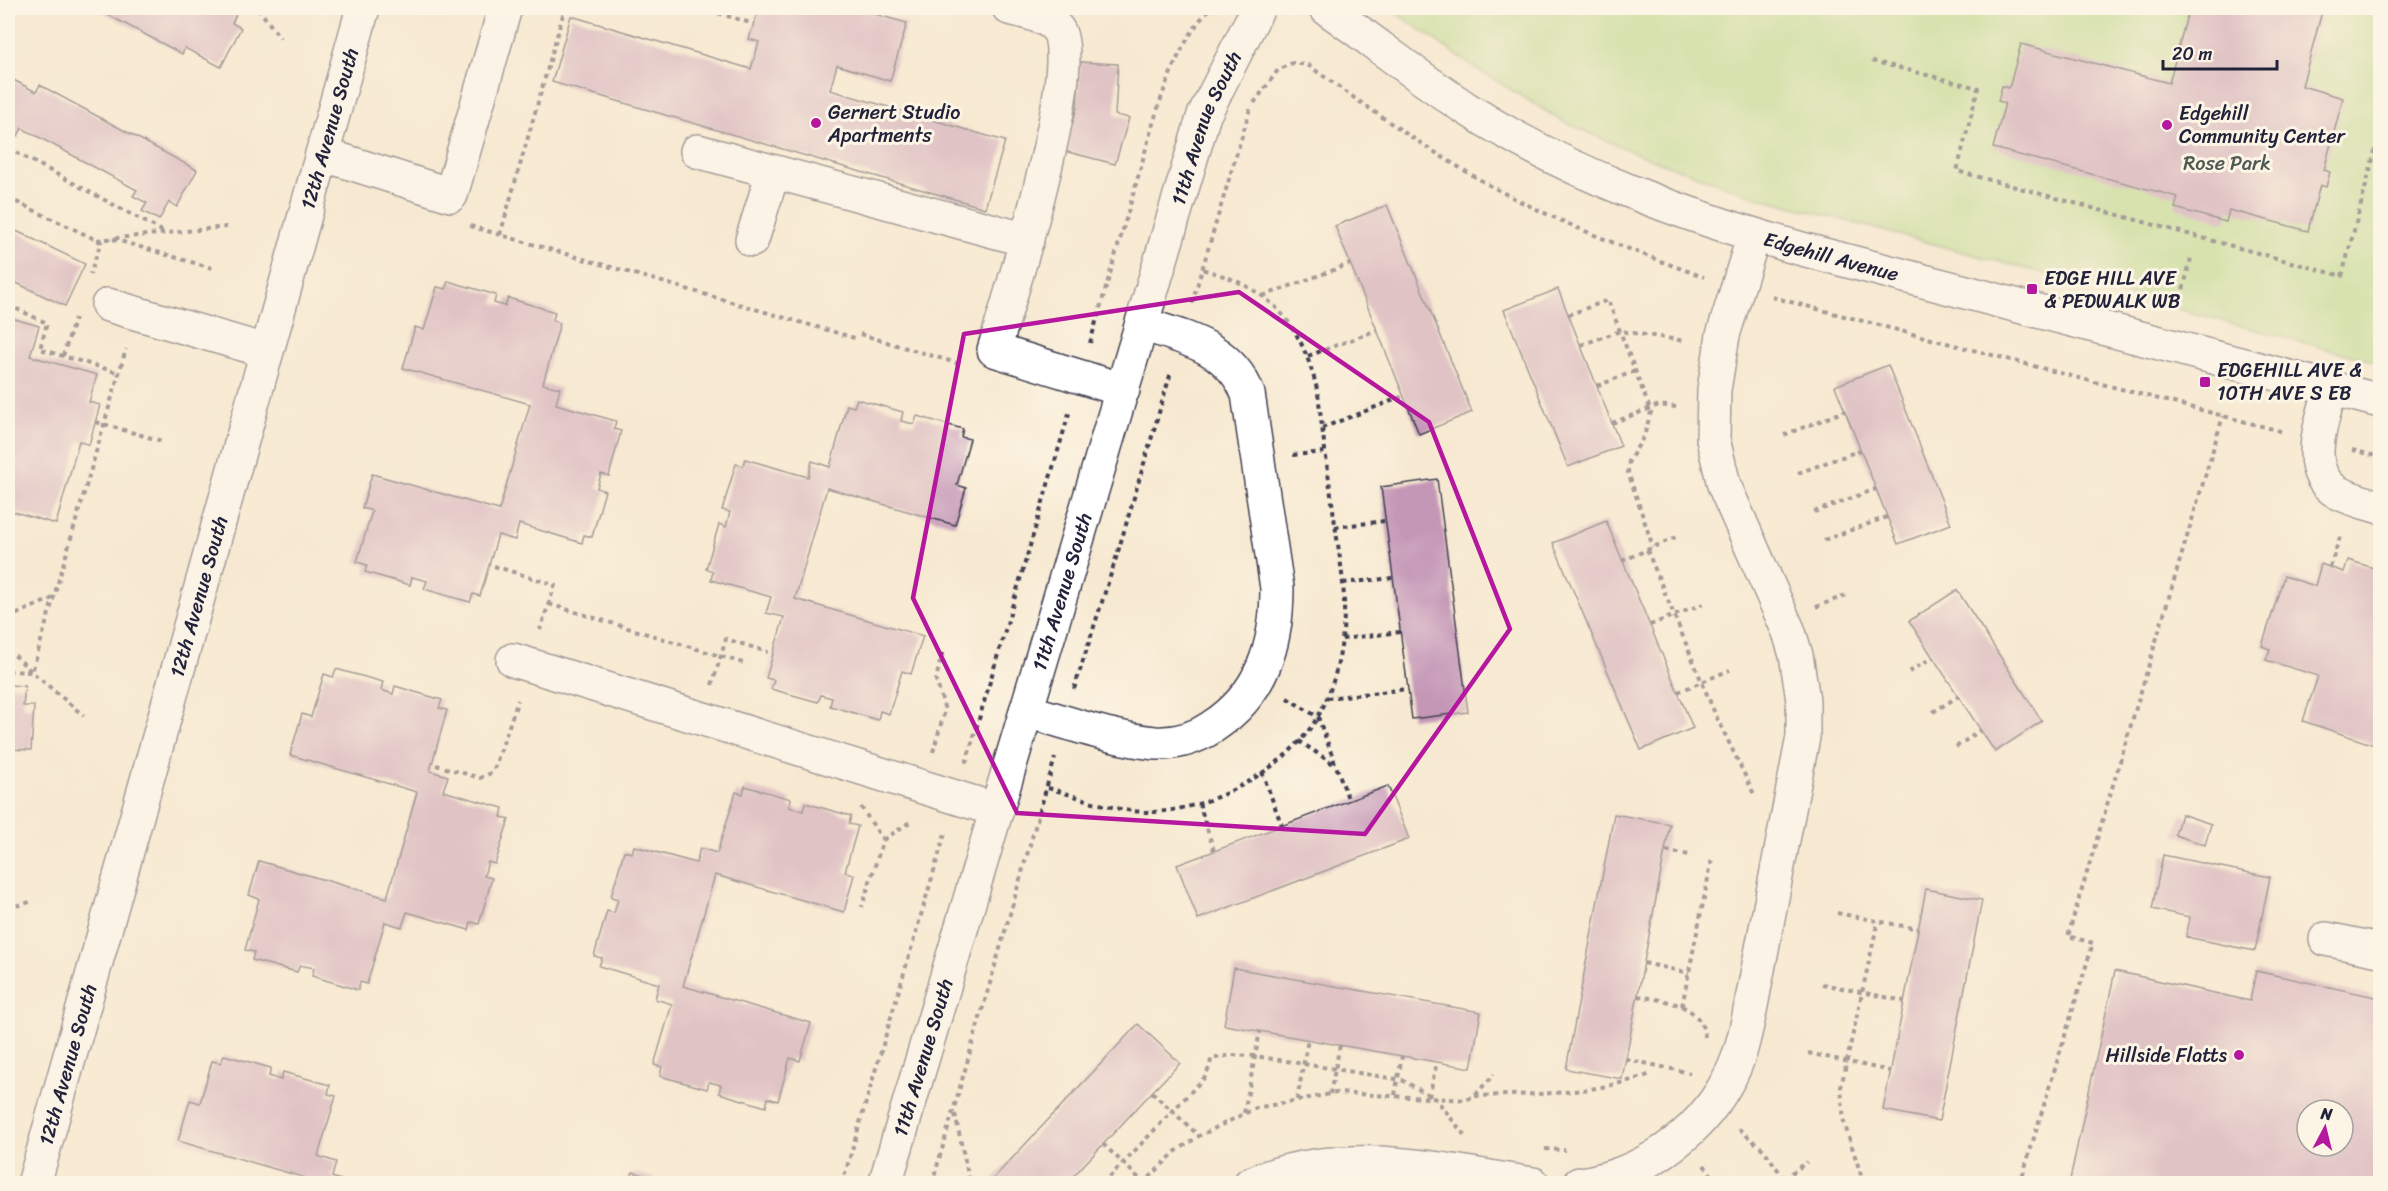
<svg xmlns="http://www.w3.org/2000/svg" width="2388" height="1191" font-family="Sriracha,sans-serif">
<rect width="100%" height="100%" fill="#fcf5e5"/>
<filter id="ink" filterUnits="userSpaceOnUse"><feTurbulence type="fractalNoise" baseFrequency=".0167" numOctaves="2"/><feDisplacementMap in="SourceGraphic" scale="12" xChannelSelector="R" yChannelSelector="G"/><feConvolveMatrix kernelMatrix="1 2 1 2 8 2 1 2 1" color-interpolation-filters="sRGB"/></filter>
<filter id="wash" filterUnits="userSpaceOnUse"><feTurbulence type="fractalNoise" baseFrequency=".008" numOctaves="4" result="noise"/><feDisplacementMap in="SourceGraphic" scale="24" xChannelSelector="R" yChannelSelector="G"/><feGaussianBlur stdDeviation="1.35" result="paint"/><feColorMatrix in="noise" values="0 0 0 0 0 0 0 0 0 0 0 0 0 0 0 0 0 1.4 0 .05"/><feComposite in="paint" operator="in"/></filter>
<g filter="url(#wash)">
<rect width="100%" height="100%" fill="#f7e9d1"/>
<polygon fill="#b0da86" stroke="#697e60" stroke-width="1.5" points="1389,8 2380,8 2380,363 1753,196 1635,153 1564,122 1480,71"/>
<g id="blocks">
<g fill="#c497b7" fill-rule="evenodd">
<polygon points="95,8 239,8 232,23 241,28 221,67 185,48 182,54"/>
<polygon points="759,8 853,8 907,23 890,81 837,65 830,90 1005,141 985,208 552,82 571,16 751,69 759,42 749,39"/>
<polygon points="2189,8 2323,8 2302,86 2343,98 2324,170 2330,172 2326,187 2320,185 2308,231 2229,210 2226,222 2175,208 2178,197 1993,148 2005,103 1998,101 2002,86 2009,88 2021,44 2169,83"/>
<polygon points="1080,62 1118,64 1115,115 1129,118 1115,164 1064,151 1077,108"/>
<polygon points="8,77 36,92 40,85 197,170 177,207 169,202 159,220 142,211 147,203 133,196 137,190 22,128 18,136 8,130"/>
<polygon points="1387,205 1472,412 1419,434 1335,226"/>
<polygon points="8,227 85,264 65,306 8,279"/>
<polygon points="448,281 496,295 494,303 505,306 508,298 555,312 553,320 560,323 543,384 560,388 556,404 616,421 614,429 621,431 609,476 601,474 597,488 605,491 592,537 584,535 582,543 519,524 515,540 498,535 480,596 473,594 470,602 424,589 427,581 412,577 410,585 365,572 367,565 357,562 372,511 362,508 372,474 499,510 530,404 403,368 415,327 424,330 437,287 446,289"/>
<polygon points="1558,289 1621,446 1568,467 1504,310"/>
<polygon points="8,317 39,326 30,356 97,375 89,402 100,405 89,445 79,441 56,524 8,510"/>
<polygon points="1888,365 1951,524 1898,544 1835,386"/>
<polygon points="857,399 903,412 901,421 914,424 917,416 963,429 961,437 970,439 957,485 966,488 955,525 827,488 795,599 923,636 911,674 902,671 889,714 880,711 878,720 830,706 832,698 821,695 818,702 771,689 774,680 766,678 784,617 766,613 771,597 711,580 713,571 706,569 719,524 726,527 730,512 722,510 736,464 743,466 745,459 808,477 812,461 830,467 847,405 854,407"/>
<polygon points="1437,479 1468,712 1412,719 1381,487"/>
<polygon points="1606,521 1693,728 1641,750 1553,543"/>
<polygon points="2348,560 2380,570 2380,747 2303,721 2318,676 2266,660 2270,649 2262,646 2284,576 2315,586 2321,564 2344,572"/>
<polygon points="1957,590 2042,721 1995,752 1909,621"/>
<polygon points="336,669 383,682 381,690 393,694 395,686 442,700 439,708 447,710 430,771 448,776 443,791 503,808 501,817 509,819 495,864 488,862 484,876 492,878 479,924 471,922 469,930 407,912 402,927 385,922 367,984 360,982 358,990 312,976 314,968 300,965 297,972 252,960 254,952 245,950 259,899 249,895 259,861 387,898 417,792 290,755 302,714 311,717 324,674 333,677"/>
<polygon points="8,685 25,686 23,706 34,706 31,750 8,749"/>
<polygon points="745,786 791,799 789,807 803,811 805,803 851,816 849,824 858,826 845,872 854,875 844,912 715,875 683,986 811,1023 800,1061 790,1058 778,1101 768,1098 766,1107 719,1093 721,1085 709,1082 707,1089 660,1076 662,1067 654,1065 672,1004 655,999 659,984 599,966 602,958 594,956 607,911 614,913 618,899 611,897 624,851 632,853 634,846 696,863 700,848 717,853 736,792 743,794"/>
<polygon points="1388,786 1409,839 1198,919 1177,865"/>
<polygon points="1614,814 1670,824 1622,1079 1566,1069"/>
<polygon points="2181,814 2211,824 2205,845 2175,835"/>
<polygon points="2163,855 2270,877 2255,951 2186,937 2190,917 2152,909"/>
<polygon points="1926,889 1982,900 1939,1121 1883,1110"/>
<polygon points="1234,968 1481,1012 1471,1068 1224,1025"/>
<path d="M 2115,971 L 2250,1001 L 2256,971 L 2380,998 L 2380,1184 L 2069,1184 ZM 2307,1110 L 2343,1110 L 2343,1146 L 2307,1146 Z"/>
<polygon points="1138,1024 1180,1063 1152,1092 1066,1184 988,1184"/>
<polygon points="224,1055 271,1068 269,1076 281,1080 283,1072 330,1085 328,1094 336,1096 318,1156 336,1162 332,1177 352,1184 304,1184 306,1178 178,1141 190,1100 200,1103 212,1061 221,1063"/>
<polygon points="633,1172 670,1183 670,1184 622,1184 623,1178 630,1180"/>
</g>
</g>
</g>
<g filter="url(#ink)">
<use href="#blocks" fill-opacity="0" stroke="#424052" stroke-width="1.5"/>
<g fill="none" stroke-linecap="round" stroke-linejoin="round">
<g stroke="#424052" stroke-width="36">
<g id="minor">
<path d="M 1009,8 C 1024,12 1049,16 1058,30 C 1083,66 1009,300 994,350 L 1123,390"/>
<path id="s1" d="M 1326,8 C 1373,41 1419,78 1467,109 C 1569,174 1686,216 1802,249 L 2380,401"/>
<polyline points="697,151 1027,240"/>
<polyline points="322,154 451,195 505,8"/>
<polyline points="752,240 773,172"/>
<polyline points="108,305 266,351"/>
<path d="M 2331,388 C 2323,419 2301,470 2337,492 C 2350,499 2366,503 2380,507"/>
<polyline points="513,660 997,810"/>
<path d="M 1026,711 C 1068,722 1112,739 1155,743 C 1175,744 1196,738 1212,727 C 1262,695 1277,645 1277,588 L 1248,394 C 1230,347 1185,338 1142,324"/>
<polyline points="2326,939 2380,950"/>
<path id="s2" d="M 885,1184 L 1204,115 L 1258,8"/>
<path d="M 1250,1184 C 1340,1144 1440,1170 1533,1184"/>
<path d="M 1579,1184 C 1640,1176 1698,1136 1727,1082 C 1739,1062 1744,1039 1749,1016 L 1803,737 L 1803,700 L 1796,655 L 1789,632 L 1724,485 L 1713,439 L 1714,390 L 1723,335 L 1754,235"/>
</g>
</g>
<g stroke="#424052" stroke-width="36">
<g id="major">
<path id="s3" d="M 34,1184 L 363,8"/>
</g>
</g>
<g stroke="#424052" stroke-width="4" stroke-dasharray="4.5 4.5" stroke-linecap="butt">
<polyline points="258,8 280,38"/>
<polyline points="701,8 754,24"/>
<polyline points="1872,61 1978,88 1957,171 2342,276 2380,132"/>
<path d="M 1254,103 L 1278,70 L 1292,63 L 1308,65 C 1371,110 1434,155 1502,192 C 1567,226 1635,252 1704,277"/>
<polyline points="8,148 166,233"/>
<polyline points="8,198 101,242 90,274"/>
<polyline points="470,226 858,339"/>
<polyline points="500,235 565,8"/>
<polyline points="113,239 215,269"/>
<polyline points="97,240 227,227"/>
<polyline points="1263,296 1350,264"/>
<polyline points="1772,297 2284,432"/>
<polyline points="2181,298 2191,258"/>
<polyline points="1192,303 1250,109"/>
<polyline points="8,305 47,323 40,349 119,373"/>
<polyline points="1568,315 1608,300 1651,412 1644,436 1629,461 1628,472 1653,547"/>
<polyline points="860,334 963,365"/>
<path d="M 1090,343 C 1105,290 1121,237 1136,184 C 1153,125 1168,55 1210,8"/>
<polyline points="1581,345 1620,331 1685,341"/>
<polyline points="63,356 75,318"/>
<polyline points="1308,356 1377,330"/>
<polyline points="1597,386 1635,371"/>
<polyline points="96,422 165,442"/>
<polyline points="1612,423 1659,405 1677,407"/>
<polyline points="1322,428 1404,396"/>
<polyline points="1784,435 1845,411"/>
<polyline points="2352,450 2380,457"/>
<polyline points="1293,455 1325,452"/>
<polyline points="1798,473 1861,450"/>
<polyline points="1814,512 1876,489"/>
<polyline points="1335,527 1385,521"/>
<polyline points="1824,540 1887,517"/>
<polyline points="1647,550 1716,716 1754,794"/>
<polyline points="1622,561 1676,537"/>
<polyline points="494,566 555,585 540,630"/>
<polyline points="2330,567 2341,534"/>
<polyline points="1343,583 1393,578"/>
<polyline points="549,604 743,663"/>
<polyline points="1816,607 1846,595"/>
<polyline points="8,618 53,598"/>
<polyline points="1650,625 1703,604"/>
<polyline points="1342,639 1400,632"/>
<polyline points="8,649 32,672 126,349"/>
<polyline points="8,671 32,672 84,716"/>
<polyline points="1909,672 1933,657"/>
<polyline points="712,685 726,639 768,652"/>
<polyline points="1074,689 1117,555 1171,372"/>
<polyline points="1678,692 1730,670"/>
<polyline points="1287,698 1318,717 1349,801"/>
<polyline points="1327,698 1408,689"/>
<polyline points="1933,712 1959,696"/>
<polyline points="1299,741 1335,765"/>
<polyline points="1956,747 1981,730"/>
<polyline points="933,752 945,710 936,680 942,653"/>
<polyline points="966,763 1070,410"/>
<polyline points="436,765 480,778 493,772 518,700"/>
<polyline points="1262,772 1282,826"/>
<path d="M 1048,788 C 1080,797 1115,812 1149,812 C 1208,812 1287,769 1317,718 C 1335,688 1343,648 1344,614 C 1345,584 1339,553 1335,524 C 1329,480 1323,437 1318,393 C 1301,323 1273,288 1201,269"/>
<polyline points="1199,803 1214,851"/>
<polyline points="861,807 883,840 862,907"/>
<polyline points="883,840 910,822"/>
<polyline points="1666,851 1690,855"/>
<polyline points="8,908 30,902"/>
<polyline points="1837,913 1918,929"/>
<polyline points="1644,963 1689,973"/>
<polyline points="1822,984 1904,1001"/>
<path d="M 1638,996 C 1665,1001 1701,1003 1705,1037"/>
<polyline points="1682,1006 1712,859"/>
<polyline points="1808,1053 1890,1071"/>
<polyline points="1626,1059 1690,1073"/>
<polyline points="1152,1092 1199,1136"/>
<polyline points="1330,1094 1340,1045"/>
<polyline points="1395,1095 1402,1056"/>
<path d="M 1475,1096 C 1538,1094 1590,1095 1651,1074"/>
<polyline points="1429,1097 1437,1062"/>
<polyline points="1297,1100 1308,1039"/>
<polyline points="1244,1113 1260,1031"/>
<polyline points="955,1114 970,1184"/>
<polyline points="1739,1129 1764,1150 1788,1184"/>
<polyline points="1103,1144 1144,1183"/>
<polyline points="1545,1149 1565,1150"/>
<polyline points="1704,1165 1718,1184"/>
<polyline points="842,1184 946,830"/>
<polyline points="932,1184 1055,758"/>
<polyline points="1103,1184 1205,1077 1210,1066 1211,1059 1231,1055 1255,1056 1402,1080 1436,1099 1465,1136"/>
<polyline points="1143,1184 1175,1152 1199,1136 1256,1108 1336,1093 1467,1100 1477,1093 1494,1074"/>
<polyline points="1777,1184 1807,1162"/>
<polyline points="1864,1184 1844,1122 1841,1087 1878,921"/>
<polyline points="2020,1184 2093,943 2068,936 2223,416"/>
</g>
<use href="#minor" stroke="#fff" stroke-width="33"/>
<use href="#major" stroke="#fff" stroke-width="33"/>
</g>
</g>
<path d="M0 0H2388V1191H0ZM 1239,292 L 1429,422 L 1510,629 L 1365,834 L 1017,813 L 913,598 L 964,334 Z" fill="#f7e9d1" fill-opacity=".55" fill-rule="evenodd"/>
<path fill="none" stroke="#b5179e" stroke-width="4.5" stroke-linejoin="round" d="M 1239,292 L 1429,422 L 1510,629 L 1365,834 L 1017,813 L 913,598 L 964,334 Z"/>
<g fill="#b5179e" stroke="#fcf5e5" stroke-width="2">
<circle cx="816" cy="123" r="6"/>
<circle cx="2167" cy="125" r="6"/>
<rect x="2026" y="283" width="12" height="12" rx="3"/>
<rect x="2199" y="376" width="12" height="12" rx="3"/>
<circle cx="2239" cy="1055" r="6"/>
</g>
<g text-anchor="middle" stroke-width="6" stroke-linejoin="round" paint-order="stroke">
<g font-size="20" fill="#22223b" stroke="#fcf5e5" text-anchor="start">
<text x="828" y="119">Gernert Studio<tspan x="828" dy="23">Apartments</tspan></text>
<text x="2179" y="120">Edgehill<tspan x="2179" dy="23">Community Center</tspan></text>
<text x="2044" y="285">EDGE HILL AVE<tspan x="2044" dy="23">&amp; PEDWALK WB</tspan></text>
<text x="2217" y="377">EDGEHILL AVE &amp;<tspan x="2217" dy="23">10TH AVE S EB</tspan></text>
<text x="2227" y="1062" text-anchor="end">Hillside Flatts</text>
</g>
<g font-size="20" fill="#22223b" stroke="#fcf5e5">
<text dy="7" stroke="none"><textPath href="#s3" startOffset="1096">12th Avenue South</textPath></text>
<text dy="7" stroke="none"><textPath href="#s2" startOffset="1104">11th Avenue South</textPath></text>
<text dy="7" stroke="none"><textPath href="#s1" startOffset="568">Edgehill Avenue</textPath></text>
<text dy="7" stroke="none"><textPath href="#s2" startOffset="618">11th Avenue South</textPath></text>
<text dy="7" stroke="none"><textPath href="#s3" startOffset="610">12th Avenue South</textPath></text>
<text dy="7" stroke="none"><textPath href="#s2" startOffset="132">11th Avenue South</textPath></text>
<text dy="7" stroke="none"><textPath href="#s3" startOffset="124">12th Avenue South</textPath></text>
</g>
<g font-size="20" fill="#4d5952" stroke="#fcf5e5">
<text x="2227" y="170">Rose Park</text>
</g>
</g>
<rect width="2388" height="1191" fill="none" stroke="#fcf5e5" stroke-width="30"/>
<g transform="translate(2325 1128) rotate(7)"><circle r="28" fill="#fcf5e5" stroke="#a5a1a1" stroke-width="1.5"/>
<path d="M0-4.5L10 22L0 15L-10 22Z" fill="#b5179e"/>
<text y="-9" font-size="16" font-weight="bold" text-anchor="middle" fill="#22223b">N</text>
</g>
<path d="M2163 60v9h114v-9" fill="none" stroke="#22223b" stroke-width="3"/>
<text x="2172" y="60" font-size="18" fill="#22223b" stroke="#fcf5e5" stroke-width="4.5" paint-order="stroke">20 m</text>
</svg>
